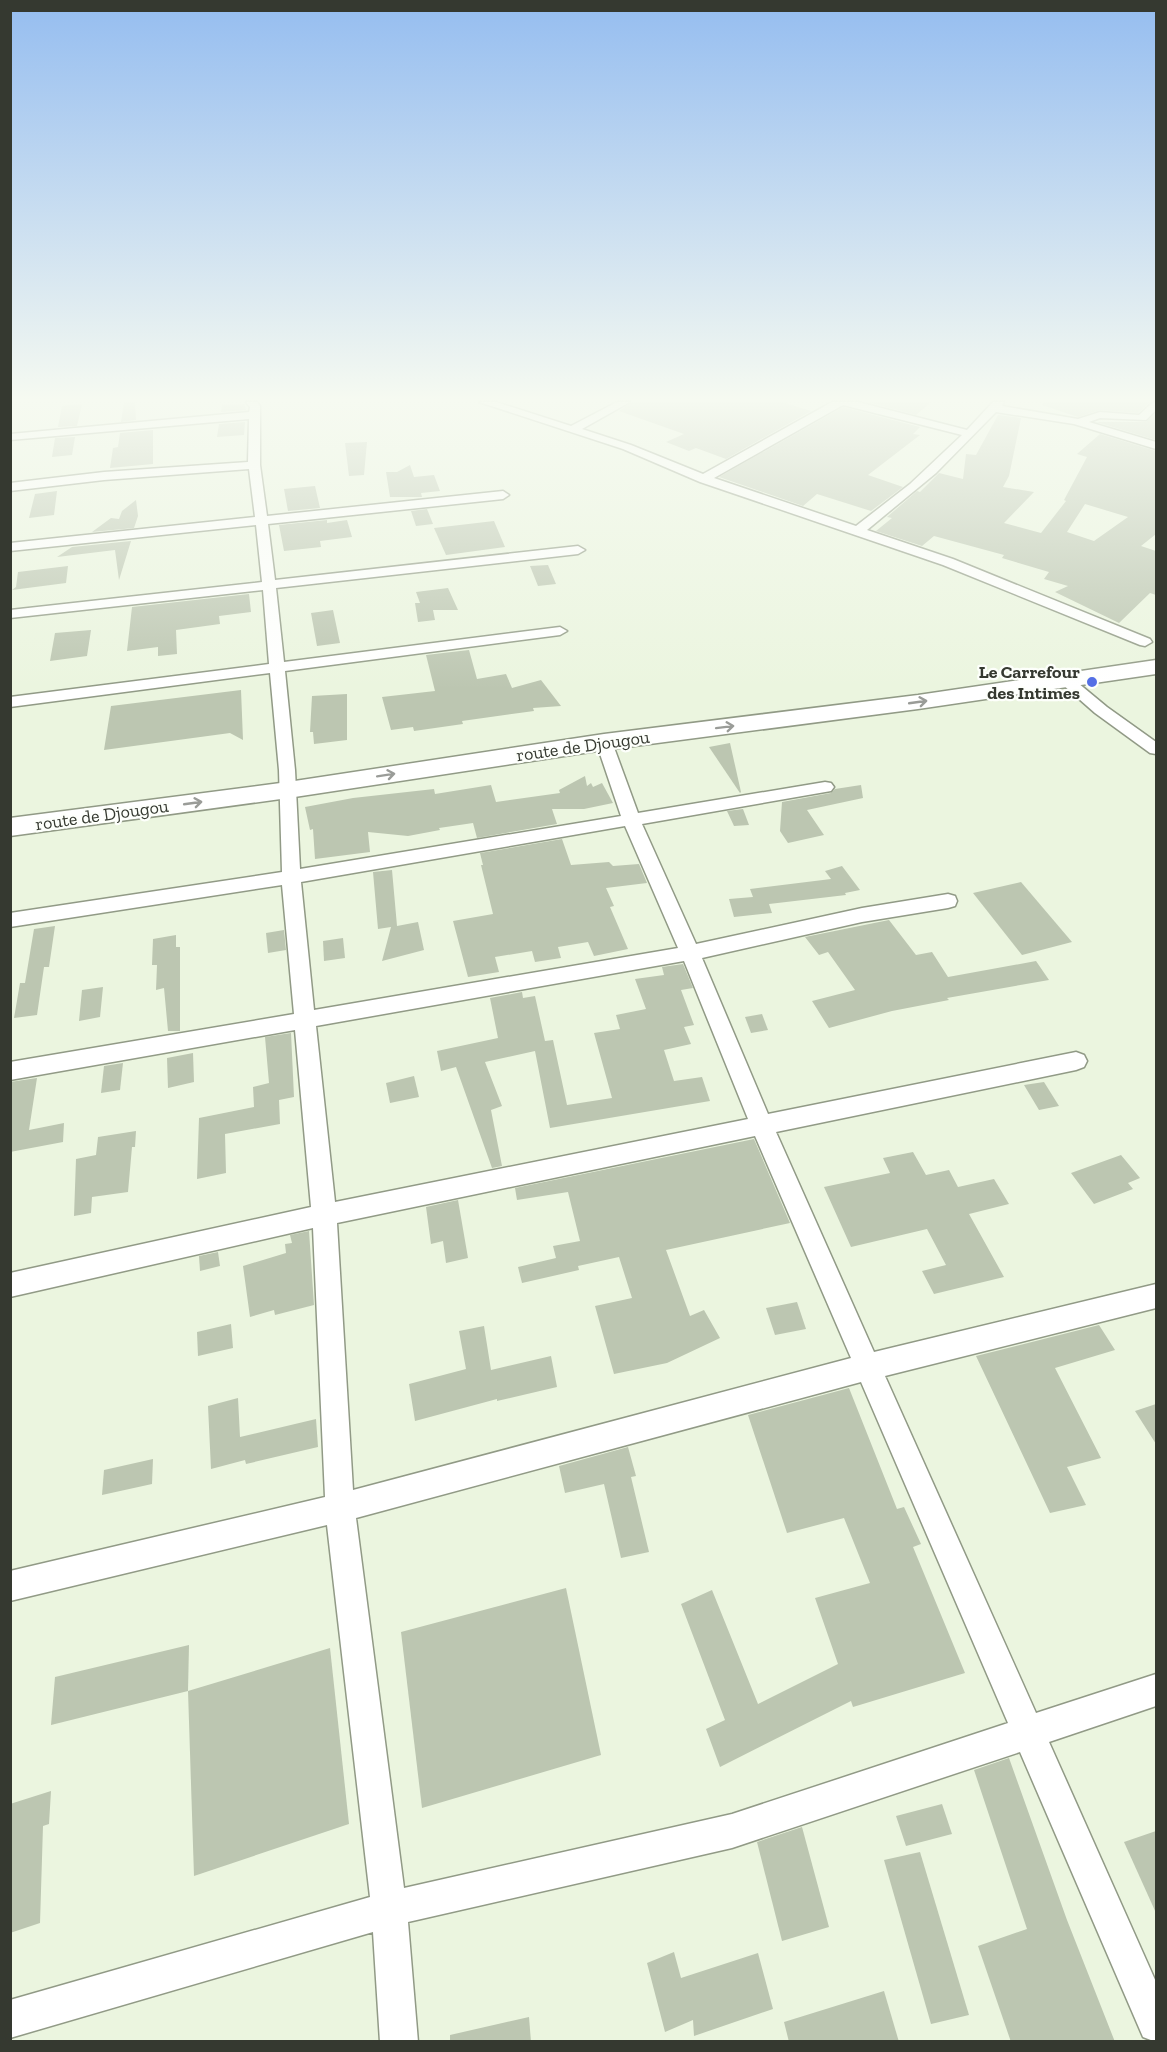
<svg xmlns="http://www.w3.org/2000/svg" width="1167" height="2052" font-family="'Zilla Slab',serif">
<rect width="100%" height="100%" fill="#ebf5df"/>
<g fill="#bcc6b1" fill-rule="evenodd">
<polygon points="124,402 135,402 136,420 121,422"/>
<polygon points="632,402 782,402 811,411 726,459 696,448 689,451 666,442 684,434 619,411"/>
<polygon points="868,402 931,402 916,415"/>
<polygon points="1043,402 1150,402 1138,413 1100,410 1078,417 1042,405"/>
<polygon points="82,404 77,426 58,427 62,406"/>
<polygon points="244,404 246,410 221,412 222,405"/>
<polygon points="843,407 920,427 913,434 920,435 868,475 903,487 871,511 817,494 803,506 719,477"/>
<polygon points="1156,413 1156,440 1096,422 1146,422"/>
<path d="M 998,415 L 1021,418 L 1009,476 L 1003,487 L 1034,492 L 1004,523 L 1041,533 L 1066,501 L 1064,500 L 1087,457 L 1077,454 L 1100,434 L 1156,451 L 1156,534 L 1141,546 L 1156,551 L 1156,595 L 1150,593 L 1119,623 L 1055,592 L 1068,586 L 1044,579 L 1049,572 L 1002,558 L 1004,555 L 934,536 L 922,546 L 876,531 L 892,518 L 887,517 L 917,491 L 920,492 L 939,473 L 963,479 L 966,454 L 976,455 ZM 1085,504 L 1128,517 L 1094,541 L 1067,532 Z"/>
<polygon points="245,422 244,435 217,437 219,424"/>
<polygon points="153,430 153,464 110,468 113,448 118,447 120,433"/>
<polygon points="75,437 72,455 52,457 55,438"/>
<polygon points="367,442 364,475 349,476 345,443"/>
<polygon points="410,465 414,477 434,475 440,491 421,493 422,497 390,497 386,472 397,472"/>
<polygon points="315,486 320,508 288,511 284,489"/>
<polygon points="57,491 54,515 29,518 35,494"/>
<polygon points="136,500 138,516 134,528 92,532 111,518 119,519 122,511"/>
<polygon points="427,509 433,524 416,526 411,511"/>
<polygon points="327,520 327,523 347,520 352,537 320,541 321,547 284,551 279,525"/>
<polygon points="494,521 505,547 446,555 434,528"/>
<polygon points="131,541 119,580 115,550 57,557 72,547"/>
<polygon points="548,565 556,584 538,586 530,566"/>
<polygon points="68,566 66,583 12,590 16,587 18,572"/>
<polygon points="448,588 458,610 433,610 435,620 418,622 415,603 420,603 416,592"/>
<polygon points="249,594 251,612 219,616 220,624 176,630 177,654 158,656 158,647 127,651 132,607"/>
<polygon points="333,610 340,643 317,646 311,613"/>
<polygon points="91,630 87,656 50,661 55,633"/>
<polygon points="469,650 477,679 506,674 512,688 541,680 561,706 533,708 534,711 462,721 463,724 414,731 413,727 391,730 382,697 435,691 426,655"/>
<polygon points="241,690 243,740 230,733 104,750 111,706"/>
<polygon points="347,694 347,740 314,744 313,732 310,732 312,696"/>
<polygon points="730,743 741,792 740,793 709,747"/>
<polygon points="585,776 587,786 591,783 593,787 602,783 613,803 584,809 552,809 557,824 477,838 473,823 439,828 440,830 408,836 368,832 370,852 315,859 313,829 310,830 305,807 353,798 434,789 435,794 491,785 496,802 560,793 559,790"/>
<polygon points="861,785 863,798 807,810 824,835 788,843 780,831 782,802 831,793 835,789"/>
<polygon points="743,809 749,825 734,826 727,811"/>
<polygon points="562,839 571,865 609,862 613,866 639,864 647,883 606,888 614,906 610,907 628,949 594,956 588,942 558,947 561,958 535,962 532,951 495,957 499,972 468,977 453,921 493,914 481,865 483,865 480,853"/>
<polygon points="842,866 860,890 845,893 846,895 769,904 772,913 734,917 729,899 753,897 750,889 831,879 825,871"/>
<polygon points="392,870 397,926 418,922 424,950 382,961 391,927 378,929 373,872"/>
<polygon points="1021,882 1072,942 1022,955 973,893"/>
<polygon points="889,920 916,955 932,952 948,977 1036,961 1049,980 947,998 949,1000 892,1011 829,1028 812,1001 855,990 828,952 819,955 805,937"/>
<polygon points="55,926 49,967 44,967 37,1015 14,1018 20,983 25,983 34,929"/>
<polygon points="284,930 286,950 268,953 266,933"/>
<polygon points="176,935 176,947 180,947 180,1031 168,1031 164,988 156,990 157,965 152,965 153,939"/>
<polygon points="343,938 345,958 324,961 323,941"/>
<polygon points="683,964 693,988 681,990 694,1025 684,1027 691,1044 664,1050 674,1081 702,1077 710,1101 550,1128 535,1051 485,1062 502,1106 491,1110 502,1166 492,1168 456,1067 441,1071 437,1051 498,1038 490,998 522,992 523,998 535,996 545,1041 553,1040 567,1105 612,1098 594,1033 620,1029 616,1015 646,1009 635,979 664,975 662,967"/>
<polygon points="103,987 100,1017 79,1021 82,990"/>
<polygon points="762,1014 768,1030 751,1033 745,1017"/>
<polygon points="291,1033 294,1097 279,1100 280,1124 225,1134 226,1173 197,1179 199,1118 254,1107 253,1087 269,1083 265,1037"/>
<polygon points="193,1053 194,1082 168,1088 167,1058"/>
<polygon points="123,1063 120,1090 101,1093 104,1066"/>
<polygon points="414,1076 419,1097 390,1103 386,1083"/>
<polygon points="37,1078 29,1130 64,1123 63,1142 10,1152 10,1082"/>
<polygon points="1044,1082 1059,1106 1039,1110 1024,1085"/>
<polygon points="136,1131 135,1147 132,1147 128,1192 92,1197 91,1213 74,1216 76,1159 96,1155 98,1137"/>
<polygon points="754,1139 790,1223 666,1250 690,1316 704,1310 720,1338 667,1363 614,1374 595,1306 632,1298 619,1257 578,1266 579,1270 522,1283 518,1267 556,1258 553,1246 580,1241 568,1192 517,1200 515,1188"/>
<polygon points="913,1152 926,1175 949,1170 958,1187 994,1179 1009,1204 969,1214 1004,1277 934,1294 922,1271 946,1265 927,1229 851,1247 824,1187 890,1173 883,1158"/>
<polygon points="1121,1155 1140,1178 1128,1183 1133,1189 1094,1204 1071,1173"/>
<polygon points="458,1200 468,1258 446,1263 443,1241 431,1244 426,1207"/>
<polygon points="309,1231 314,1305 275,1315 274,1310 250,1317 243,1266 286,1253 285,1244 292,1243 290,1235"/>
<polygon points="218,1252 220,1266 200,1271 199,1256"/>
<polygon points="797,1302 806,1329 775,1335 766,1308"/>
<polygon points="231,1324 233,1348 198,1356 197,1332"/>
<polygon points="1099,1325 1115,1350 1055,1368 1101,1458 1067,1467 1086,1505 1050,1513 976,1356"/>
<polygon points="484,1326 491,1370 551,1356 557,1387 497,1401 497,1399 415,1421 409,1384 466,1369 459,1331"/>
<polygon points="849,1388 897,1509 904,1507 921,1544 913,1547 965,1673 853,1707 851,1701 720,1767 706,1729 725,1720 681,1604 712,1590 758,1704 838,1664 815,1598 870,1583 844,1518 787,1533 748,1415"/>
<polygon points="238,1398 240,1437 316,1419 318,1447 246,1464 245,1460 211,1469 208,1406"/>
<polygon points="1156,1404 1156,1444 1135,1411"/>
<polygon points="628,1447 636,1476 631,1477 649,1552 621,1558 604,1484 565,1493 559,1466"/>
<polygon points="153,1459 152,1484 102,1495 104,1470"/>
<polygon points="566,1588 601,1755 422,1808 401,1632"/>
<polygon points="189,1645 188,1691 51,1725 55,1677"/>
<polygon points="330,1648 349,1824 194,1876 188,1691"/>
<polygon points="1009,1758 1067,1920 1115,2042 1011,2042 978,1946 1027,1929 974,1770"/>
<polygon points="51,1791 49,1824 43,1826 40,1923 10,1933 10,1804"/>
<polygon points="942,1804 952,1834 906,1846 896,1816"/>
<polygon points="802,1827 829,1927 782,1941 757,1842"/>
<polygon points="1156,1831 1156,1913 1124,1842"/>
<polygon points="920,1852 969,2015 931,2024 884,1860"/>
<polygon points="674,1952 681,1978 758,1953 773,2009 694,2036 693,2020 665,2032 647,1963"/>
<polygon points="884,1991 899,2042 789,2042 784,2022"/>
<polygon points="529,2017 531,2042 450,2042 450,2035"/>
</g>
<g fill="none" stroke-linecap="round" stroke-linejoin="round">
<g stroke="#919a86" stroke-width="3">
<g id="minor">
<path d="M 246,402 L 257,402 L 260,406 L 260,465 L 267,516 L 503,491 L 509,495 L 503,499 L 268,524 L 275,580 L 578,546 L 585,550 L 578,554 L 276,588 L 284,662 L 560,627 L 567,631 L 560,635 L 285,671 L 295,770 L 300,869 L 621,816 L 596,742 L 604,737 L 612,742 L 638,813 L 825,782 L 831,783 L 834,787 L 831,791 L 642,824 L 696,944 L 862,908 L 948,894 L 955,896 L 957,901 L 955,906 L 948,908 L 862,922 L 702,958 L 768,1114 L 1076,1052 L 1084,1055 L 1087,1061 L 1084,1067 L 1076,1070 L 776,1132 L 874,1352 L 1156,1284 L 1156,1308 L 885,1376 L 1036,1713 L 1156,1674 L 1156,1706 L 1049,1742 L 1156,1982 L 1156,2042 L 1143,2037 L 1020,1752 L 732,1848 L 408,1922 L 418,2042 L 380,2042 L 373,1932 L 10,2038 L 10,2000 L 370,1897 L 327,1525 L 10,1601 L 10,1571 L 325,1497 L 313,1228 L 10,1297 L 10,1273 L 311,1207 L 295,1030 L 10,1080 L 10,1062 L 294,1014 L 282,885 L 10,927 L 10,913 L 282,872 L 279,770 L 270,673 L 10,707 L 10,697 L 269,664 L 263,590 L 10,618 L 10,610 L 262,582 L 256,525 L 10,551 L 10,543 L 255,517 L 249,469 L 104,480 L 10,491 L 10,483 L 104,472 L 248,462 L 249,419 L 10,440 L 10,434 L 249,412 L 250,407 ZM 625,826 L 678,948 L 314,1010 L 301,882 ZM 684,961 L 748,1119 L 335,1202 L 316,1026 ZM 755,1136 L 851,1358 L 353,1490 L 337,1223 ZM 861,1382 L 1008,1723 L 732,1814 L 404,1888 L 356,1518 Z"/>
<path d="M 479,402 L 496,402 L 571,426 L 617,402 L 630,402 L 582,429 L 631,445 L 703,474 L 832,402 L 858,402 L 967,430 L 993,402 L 1004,402 L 1002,406 L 1078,419 L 1100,412 L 1139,415 L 1152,403 L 1156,402 L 1156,410 L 1146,420 L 1100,418 L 1089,422 L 1156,442 L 1156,449 L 1074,424 L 996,412 L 936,473 L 867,530 L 953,559 L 1150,639 L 1152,642 L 1145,646 L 1140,645 L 943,565 L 700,482 L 623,449 ZM 843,405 L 962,435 L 910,484 L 856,526 L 714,478 Z"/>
<polygon points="1067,676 1072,678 1107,707 1156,742 1156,754 1150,753 1095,713 1062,684 1059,681"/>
</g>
</g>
<g stroke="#919a86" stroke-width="3">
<polygon id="trunk" points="1156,660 1156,674 918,709 604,750 288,798 10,836 10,818 288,782 604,734 918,695"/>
</g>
<use href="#minor" fill="#fff" fill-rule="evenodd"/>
<use href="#trunk" fill="#fff" fill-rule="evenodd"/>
</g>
<defs><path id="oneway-shaft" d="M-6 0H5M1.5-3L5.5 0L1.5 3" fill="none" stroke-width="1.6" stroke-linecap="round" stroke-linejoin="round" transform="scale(1.5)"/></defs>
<g stroke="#9a9c98">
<use href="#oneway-shaft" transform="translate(918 702) rotate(-8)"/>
<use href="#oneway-shaft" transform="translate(725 727) rotate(-7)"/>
<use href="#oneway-shaft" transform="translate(386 775) rotate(-9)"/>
<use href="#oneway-shaft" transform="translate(193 803) rotate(-8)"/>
</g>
<linearGradient id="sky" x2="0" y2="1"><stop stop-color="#95bdf0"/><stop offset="0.58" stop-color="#f6faf1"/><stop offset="1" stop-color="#f6faf1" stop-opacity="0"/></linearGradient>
<rect width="1167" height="689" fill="url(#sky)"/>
<circle fill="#546fe5" stroke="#fdfffb" stroke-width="2" cx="1092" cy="682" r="6"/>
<g text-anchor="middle" stroke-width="4.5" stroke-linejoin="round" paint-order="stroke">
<g font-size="18" font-weight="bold" fill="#353930" stroke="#fdfffb" text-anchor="end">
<text x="1080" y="678">Le Carrefour<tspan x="1080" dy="21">des Intimes</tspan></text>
</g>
<g font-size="18" fill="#353930" stroke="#fdfffb">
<text transform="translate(583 746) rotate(-8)" y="6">route de Djougou</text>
<text transform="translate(102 815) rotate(-8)" y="6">route de Djougou</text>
</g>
</g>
<rect width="1167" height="2052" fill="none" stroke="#353930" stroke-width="24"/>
</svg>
